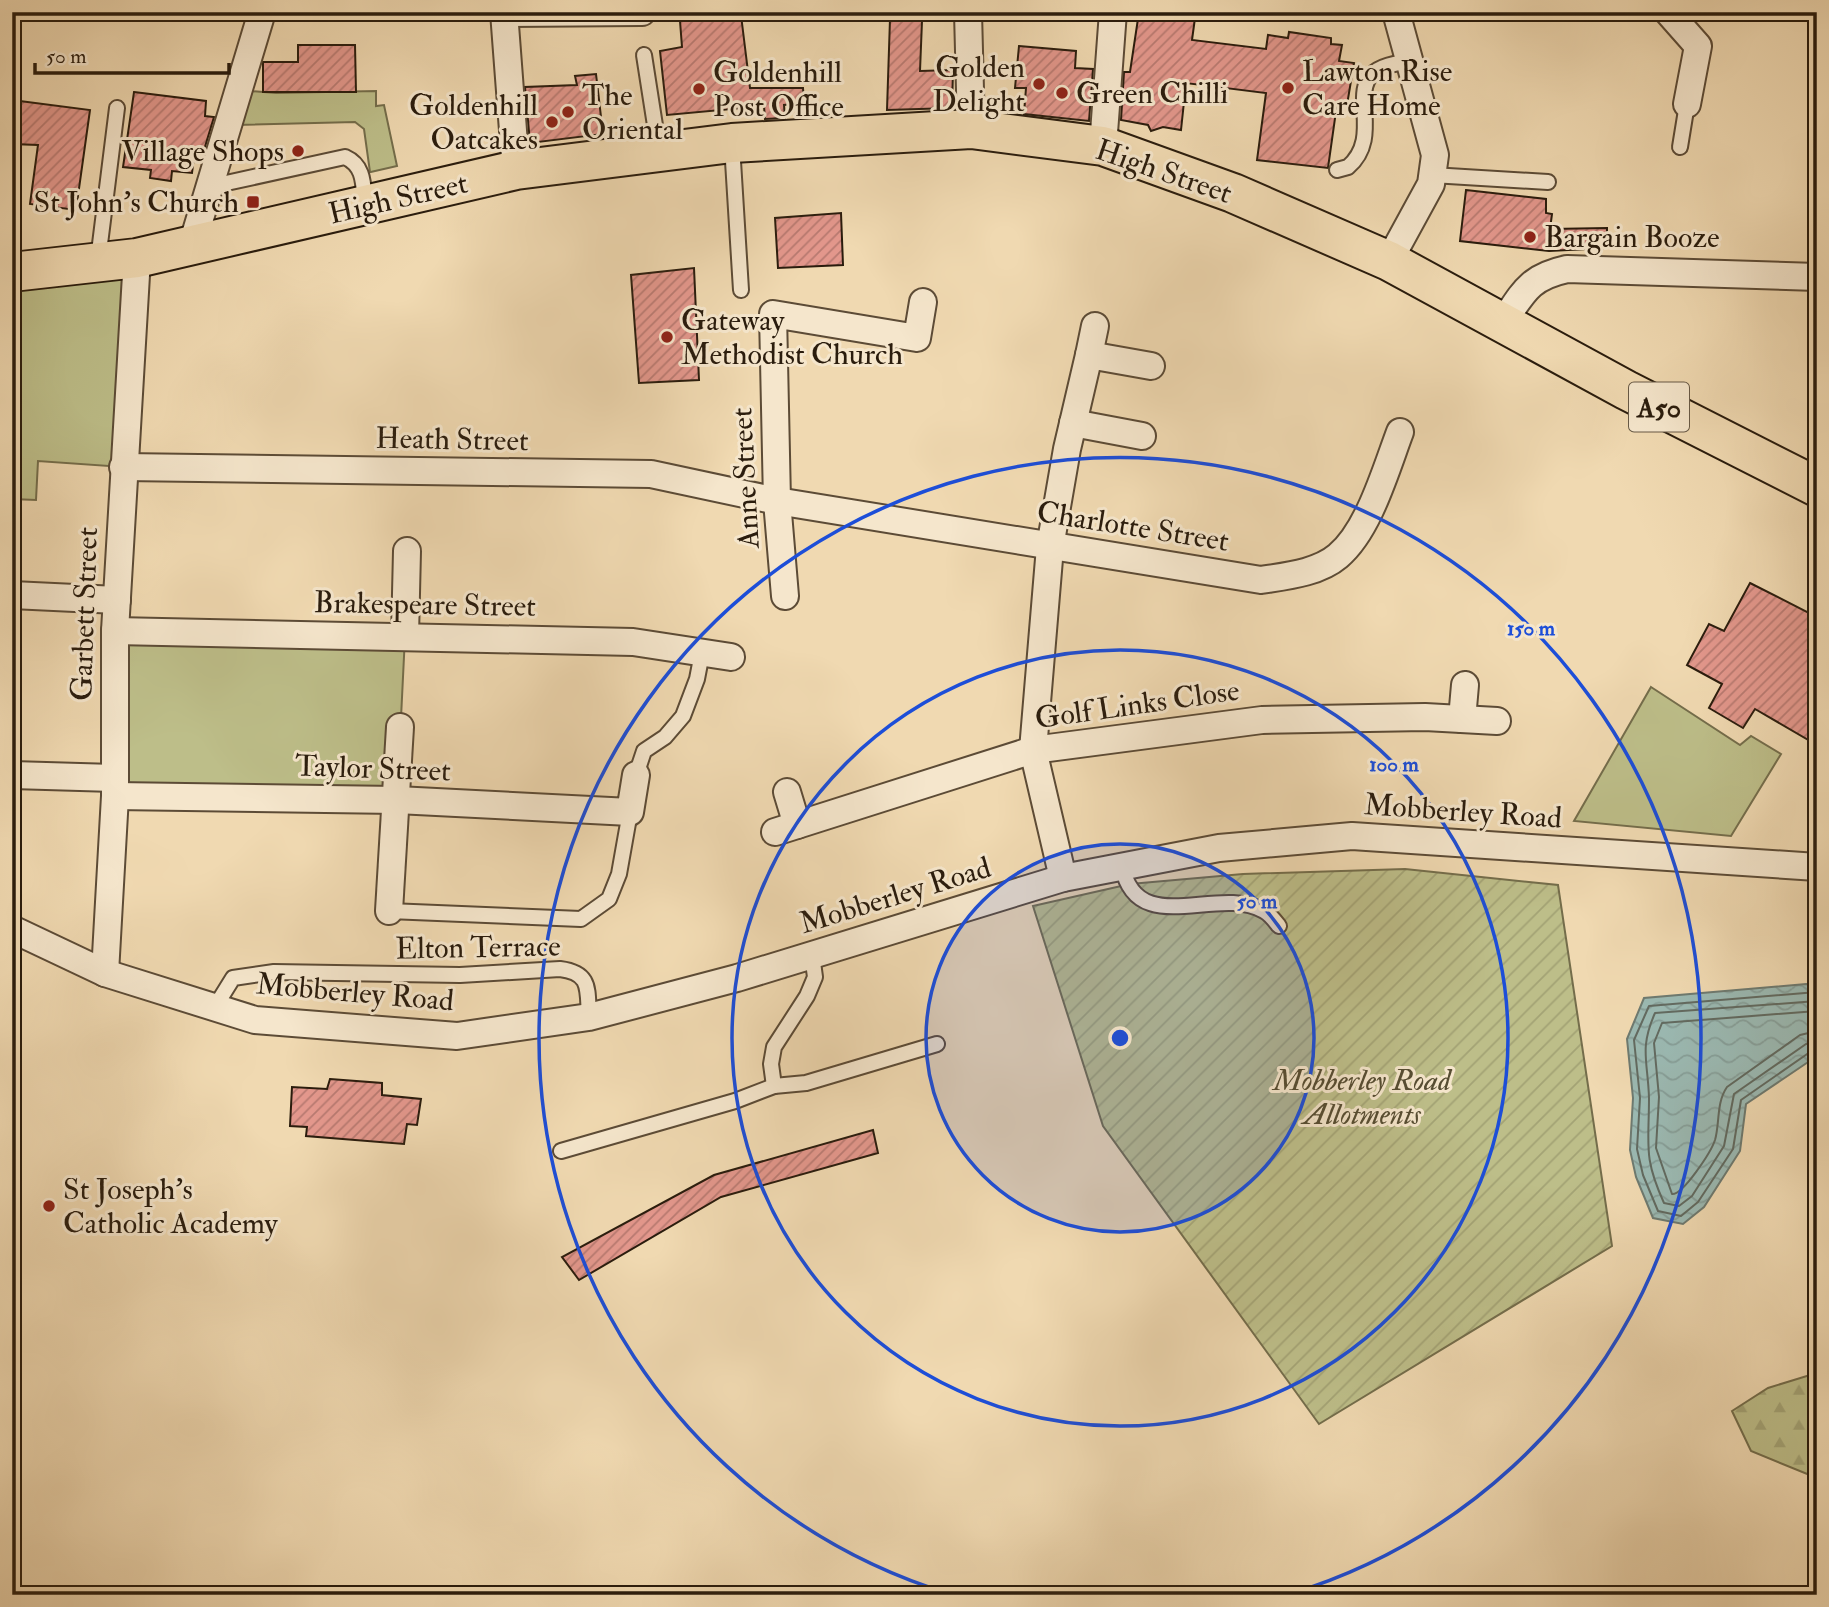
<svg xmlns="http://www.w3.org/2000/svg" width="1829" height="1607" font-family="'IM FELL Double Pica',serif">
<defs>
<pattern id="forest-firs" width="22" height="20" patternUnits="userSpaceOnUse" patternTransform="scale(1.75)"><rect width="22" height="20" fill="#bdbe89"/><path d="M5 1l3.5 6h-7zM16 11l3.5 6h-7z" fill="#a3a375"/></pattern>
<pattern id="garden-furrows" width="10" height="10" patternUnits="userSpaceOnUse" patternTransform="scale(1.75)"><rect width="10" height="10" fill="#bdbe89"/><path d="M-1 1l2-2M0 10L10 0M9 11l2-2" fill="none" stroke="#a3a375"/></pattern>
<pattern id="water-waves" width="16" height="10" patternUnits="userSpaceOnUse" patternTransform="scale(1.75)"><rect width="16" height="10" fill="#9bb9b2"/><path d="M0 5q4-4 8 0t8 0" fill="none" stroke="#869e98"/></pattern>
<pattern id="building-hatch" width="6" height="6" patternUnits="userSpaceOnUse" patternTransform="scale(1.75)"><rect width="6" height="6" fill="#e3978c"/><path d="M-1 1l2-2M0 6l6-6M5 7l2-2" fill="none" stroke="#b87a71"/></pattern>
</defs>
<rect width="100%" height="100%" fill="#f0d9b1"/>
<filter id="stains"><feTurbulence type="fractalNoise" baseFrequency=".00286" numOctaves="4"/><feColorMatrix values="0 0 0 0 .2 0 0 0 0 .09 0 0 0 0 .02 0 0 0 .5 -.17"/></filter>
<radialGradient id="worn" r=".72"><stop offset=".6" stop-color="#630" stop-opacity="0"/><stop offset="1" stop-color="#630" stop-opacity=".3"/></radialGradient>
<g fill="#bdbe89" stroke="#746d4b" stroke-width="2">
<polygon points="249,91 276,93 376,91 376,106 384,105 397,166 362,174 370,172 364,129 355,122 237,125"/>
<polygon points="137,267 123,467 38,461 36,500 12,499 12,281"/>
<polygon points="115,631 405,636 397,800 115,796"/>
<polygon points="1651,687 1740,745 1751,736 1781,754 1731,836 1574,821"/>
</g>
<polygon fill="url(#forest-firs)" stroke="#746d4b" stroke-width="2" points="1810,1375 1817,1376 1817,1478 1751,1451 1732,1411 1768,1388"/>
<polygon fill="url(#garden-furrows)" stroke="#746d4b" stroke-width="2" points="1405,869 1558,885 1612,1246 1319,1424 1103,1126 1033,906 1130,884 1243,874"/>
<polygon fill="url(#water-waves)" stroke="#6e7a70" stroke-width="2" points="1806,984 1817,985 1817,1056 1746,1104 1740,1151 1704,1207 1683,1224 1653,1218 1636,1177 1630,1150 1633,1098 1627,1039 1644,998"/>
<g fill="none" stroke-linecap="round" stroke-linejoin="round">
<g stroke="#626a60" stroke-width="2">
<polyline points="1817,992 1649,1006 1634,1040 1640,1098 1637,1149 1643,1175 1658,1211 1681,1216 1698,1202 1733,1149 1741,1100 1810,1052 1817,1050"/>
<path d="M 1817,1001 L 1655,1013 C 1639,1049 1648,1061 1649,1098 C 1649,1145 1643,1157 1664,1203 L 1679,1206 L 1692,1196 L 1724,1146 L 1734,1094 L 1806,1044 L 1817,1042"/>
<path d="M 1817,1011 L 1662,1023 L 1654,1043 L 1659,1097 L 1656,1148 L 1672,1194 C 1683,1195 1711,1152 1715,1140 C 1720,1123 1716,1103 1727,1087 L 1800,1035 L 1817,1031"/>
</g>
</g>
<g fill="url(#building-hatch)" stroke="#2a1c0d" stroke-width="2">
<polygon points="1139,12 1175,12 1176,15 1195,18 1192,40 1266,49 1268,35 1288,38 1289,32 1331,38 1331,44 1342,45 1339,61 1354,63 1347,105 1337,104 1328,168 1257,160 1266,93 1186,83 1181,130 1163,127 1151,131 1148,125 1121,120 1124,72 1130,72"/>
<polygon points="741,15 750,88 803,88 804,103 784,105 785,118 765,119 764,106 667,115 660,51 682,47 680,21"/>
<polygon points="890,19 922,21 920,71 953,70 952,108 887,110"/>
<polygon points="298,45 355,45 356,92 263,92 263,62 298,62"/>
<polygon points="1019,46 1076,51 1075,68 1093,69 1089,121 1024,114 1026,88 1015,88"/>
<polygon points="596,74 603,134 530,143 525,87 577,85 575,76"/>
<polygon points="134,92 206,101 205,116 214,117 204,150 195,149 192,173 172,171 171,181 150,178 151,170 123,167"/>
<polygon points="12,100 90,110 76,210 30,204 38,145 12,144"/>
<polygon points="1466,190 1546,199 1546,213 1552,214 1550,229 1607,228 1607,248 1549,251 1460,241"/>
<polygon points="841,213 843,265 778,268 775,218"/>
<polygon points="694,268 699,380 639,383 631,275"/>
<polygon points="1750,583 1817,617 1817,745 1755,709 1743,728 1709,708 1722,684 1687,665 1709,624 1724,631"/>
<polygon points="330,1079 382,1083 382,1095 421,1099 417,1125 407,1124 404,1144 306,1136 307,1127 290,1126 292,1087 327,1089"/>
<polygon points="873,1130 878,1153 721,1197 579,1280 562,1257 714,1175"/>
</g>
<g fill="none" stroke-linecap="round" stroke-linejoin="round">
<g stroke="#5c4b36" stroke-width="18">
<g id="service">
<polyline points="644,55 659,151"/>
<polyline points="732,145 741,290"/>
<polyline points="1680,147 1687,104"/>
<path d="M 1337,170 L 1348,167 C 1392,129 1326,67 1410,62"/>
<polyline points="1432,175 1548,182"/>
<path d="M 208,187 L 345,157 C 365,166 363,185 365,204"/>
<polyline points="98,260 117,108"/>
<polyline points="636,775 644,751 665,737 683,716 697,679 702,653"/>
<path d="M 1122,866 C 1137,940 1217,884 1264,911 C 1270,914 1275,921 1279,926"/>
<polyline points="389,911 581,919 609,899 619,874 630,812"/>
<polyline points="812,955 815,977 807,996 774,1047 771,1064 774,1086 806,1083 937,1044"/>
<path d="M 215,1007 L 233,978 L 274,972 L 460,975 L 560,969 C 592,973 587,990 589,1017"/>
<polyline points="561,1151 735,1101 774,1086"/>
</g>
</g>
<g stroke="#5c4b36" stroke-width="30">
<g id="minor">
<polyline points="504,12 516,170"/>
<polyline points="968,12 971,129"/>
<polyline points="1668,12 1698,46 1687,104"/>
<polyline points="504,13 642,12"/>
<polyline points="1103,146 1113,12"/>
<polyline points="192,245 262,12"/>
<polyline points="1389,261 1431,184 1435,155 1396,12"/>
<path d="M 1504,321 C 1524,291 1530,277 1567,269 L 1817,277"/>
<polyline points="1089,355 1095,326"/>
<polyline points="1073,423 1142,436"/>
<path d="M 123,467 L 651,474 L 777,501 L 1261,580 C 1286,576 1318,573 1338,556 C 1369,530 1386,469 1400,432"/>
<polyline points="12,595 117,600"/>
<polyline points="785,596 777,501 773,314 917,338 923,302"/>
<polyline points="115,631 633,642 731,657"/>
<polyline points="405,636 407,551"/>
<polyline points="1462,719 1465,685"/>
<polyline points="12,775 114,778"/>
<polyline points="787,792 797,825"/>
<polyline points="115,796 397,800 630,812 636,775"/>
<polyline points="775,832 1033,750 1262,720 1425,717 1497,721"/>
<polyline points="1063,878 1033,750 1050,547 1067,449 1089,355 1151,366"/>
<polyline points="389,911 400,727"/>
<polyline points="12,929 105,973 255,1020 457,1036 589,1017 737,978 1063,878 1219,848 1352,836 1817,867"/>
<polyline points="105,973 115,796 115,631 137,258"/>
</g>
</g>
<g stroke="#2a1c0d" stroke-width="42">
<polyline id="primary" points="12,272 137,258 516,170 732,143 971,129 1103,146 1233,193 1389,261 1626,390 1817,487"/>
</g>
<use href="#service" stroke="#f5e6cc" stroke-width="14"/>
<use href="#minor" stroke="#f5e6cc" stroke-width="26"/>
<use href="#primary" stroke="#f0d9b1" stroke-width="38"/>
</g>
<circle cx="1120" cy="1038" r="194" fill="#1d4ed8" fill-opacity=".12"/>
<g fill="none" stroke="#1d4ed8" stroke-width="3.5">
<circle cx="1120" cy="1038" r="194"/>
<circle cx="1120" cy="1038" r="388"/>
<path d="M950 1594A581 581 0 1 1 1290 1594"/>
</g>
<g fill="#8f2418" stroke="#f5e6cc" stroke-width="2.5">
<circle cx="1039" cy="84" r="7"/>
<circle cx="1288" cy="88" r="7"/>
<circle cx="699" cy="89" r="7"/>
<circle cx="1062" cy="93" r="7"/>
<circle cx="568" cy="112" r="7"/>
<circle cx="552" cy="122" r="7"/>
<circle cx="298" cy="151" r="7"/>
<rect x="246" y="195" width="14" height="14" rx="3.5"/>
<circle cx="1530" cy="237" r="7"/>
<circle cx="667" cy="337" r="7"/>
<circle cx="49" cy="1206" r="7"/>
</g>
<g text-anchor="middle" stroke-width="6" stroke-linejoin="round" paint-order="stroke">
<rect fill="#f5e6cc" stroke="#675946" stroke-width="2" x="1629" y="382.5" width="60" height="49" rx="5"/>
<g font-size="28" font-weight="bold" fill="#2a1c0d">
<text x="1659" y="417">A50</text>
</g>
<g font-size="30" fill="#2a1c0d" stroke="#f5e6cc" text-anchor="start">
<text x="1025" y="77" text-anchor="end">Golden<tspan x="1025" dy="34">Delight</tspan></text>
<text x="1302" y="81">Lawton Rise<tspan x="1302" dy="34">Care Home</tspan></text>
<text x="713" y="82">Goldenhill<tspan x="713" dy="34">Post Office</tspan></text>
<text x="1076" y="103">Green Chilli</text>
<text x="582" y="105">The<tspan x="582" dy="34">Oriental</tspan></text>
<text x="538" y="115" text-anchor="end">Goldenhill<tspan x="538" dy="34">Oatcakes</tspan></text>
<text x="284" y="161" text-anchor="end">Village Shops</text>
<text x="239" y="212" text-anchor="end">St John's Church</text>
<text x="1544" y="247">Bargain Booze</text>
<text x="681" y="330">Gateway<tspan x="681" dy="34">Methodist Church</tspan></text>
<text x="63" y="1199">St Joseph's<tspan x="63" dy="34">Catholic Academy</tspan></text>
</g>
<g font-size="30" fill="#2a1c0d" stroke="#f5e6cc">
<text transform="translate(1164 171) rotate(19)" y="10">High Street</text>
<text transform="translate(398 198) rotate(-13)" y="10">High Street</text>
<text transform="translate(452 439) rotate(1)" y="10">Heath Street</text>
<text transform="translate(745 478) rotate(-93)" y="10">Anne Street</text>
<text transform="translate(1133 526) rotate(9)" y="10">Charlotte Street</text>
<text transform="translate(425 604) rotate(1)" y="10">Brakespeare Street</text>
<text transform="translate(84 614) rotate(-88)" y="10">Garbett Street</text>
<text transform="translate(1137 704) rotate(-8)" y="10">Golf Links Close</text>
<text transform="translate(373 768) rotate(2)" y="10">Taylor Street</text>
<text transform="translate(1463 811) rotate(4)" y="10">Mobberley Road</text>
<text transform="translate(895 895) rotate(-17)" y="10">Mobberley Road</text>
<text transform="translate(478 947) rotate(-1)" y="10">Elton Terrace</text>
<text transform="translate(355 992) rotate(5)" y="10">Mobberley Road</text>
</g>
<g font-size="30" font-style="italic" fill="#564d32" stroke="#f5e6cc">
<text x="1362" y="1090">Mobberley Road<tspan x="1362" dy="34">Allotments</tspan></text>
</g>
</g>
<circle cx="1120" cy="1038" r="10" fill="#1d4ed8" stroke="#f5e6cc" stroke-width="3.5"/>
<g font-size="21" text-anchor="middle" font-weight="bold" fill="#1d4ed8" stroke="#f5e6cc" stroke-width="6" stroke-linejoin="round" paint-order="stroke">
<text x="1531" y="635">150 m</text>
<text x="1394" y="771">100 m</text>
<text x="1257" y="908">50 m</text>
</g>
<rect width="1829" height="1607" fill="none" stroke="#f0d9b1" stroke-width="42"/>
<rect x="14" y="14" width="1801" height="1579" fill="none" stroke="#2a1c0d" stroke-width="3.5"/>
<rect x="21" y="21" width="1787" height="1565" fill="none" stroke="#2a1c0d" stroke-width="2"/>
<path d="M35 63v10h194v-10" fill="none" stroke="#2a1c0d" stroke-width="3.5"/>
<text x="46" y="63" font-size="21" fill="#2a1c0d" stroke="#f5e6cc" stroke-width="5" paint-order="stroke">50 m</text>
<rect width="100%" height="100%" filter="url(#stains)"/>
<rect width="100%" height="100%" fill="url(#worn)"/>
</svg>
